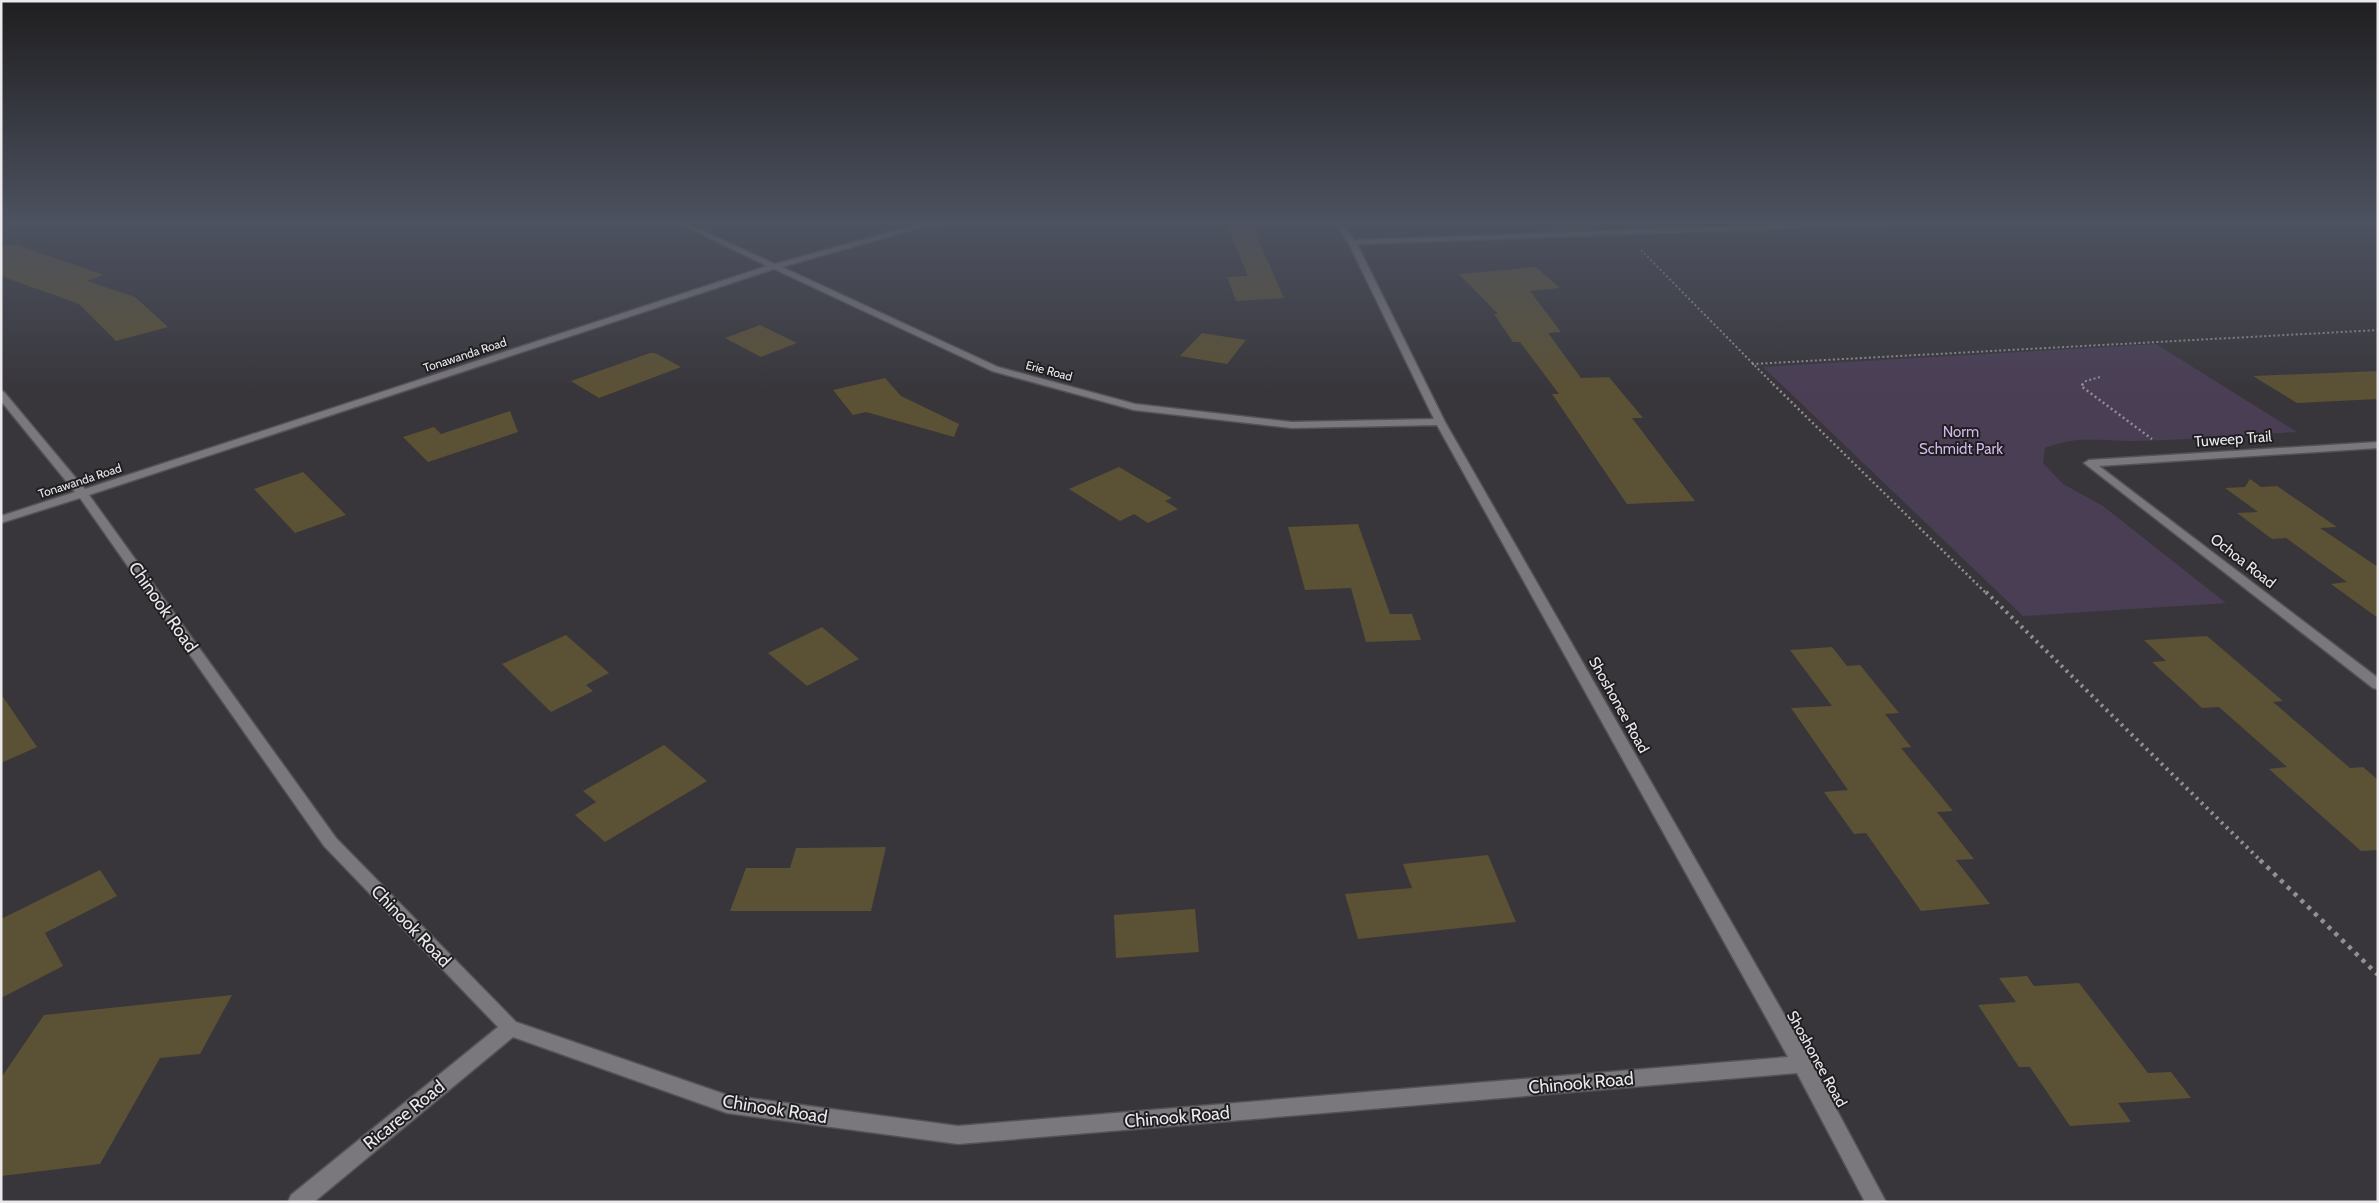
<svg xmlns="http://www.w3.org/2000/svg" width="2379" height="1203" font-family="Cabin,sans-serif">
<rect width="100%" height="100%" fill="#38363b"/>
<path fill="#4a3e55" d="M 2156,344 L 2297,432 C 2242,435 2187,440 2132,441 C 2096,441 2082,435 2045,448 L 2043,463 L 2063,484 L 2103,506 L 2226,603 L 2023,616 L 1763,367 Z"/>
<g fill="#5b5134">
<polygon points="1226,223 1251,223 1284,298 1236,301 1227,277 1248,276"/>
<polygon points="15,244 104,275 87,281 135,297 168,327 116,341 79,304 1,276 1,247"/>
<polygon points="1536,267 1560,288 1530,291 1561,332 1548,333 1581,378 1609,377 1643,418 1632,418 1695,501 1627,504 1552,394 1559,394 1520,342 1513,342 1494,314 1498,314 1459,274"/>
<polygon points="760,325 797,343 761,357 725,338"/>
<polygon points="1202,333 1246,340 1227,364 1180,356"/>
<polygon points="650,353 655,353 681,367 599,398 571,381"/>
<polygon points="2378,371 2378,399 2297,403 2253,376"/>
<polygon points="885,378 901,396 959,424 954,437 866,412 853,415 833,390"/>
<polygon points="510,411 518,432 428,462 403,437 434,427 441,434"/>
<polygon points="1119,467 1172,498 1165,501 1178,509 1148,523 1134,514 1120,521 1069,489"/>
<polygon points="303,472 346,515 295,533 254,489"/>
<polygon points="2250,479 2261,487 2277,486 2337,527 2320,528 2378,567 2378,618 2331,584 2347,582 2286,538 2272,539 2237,513 2258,512 2225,488 2245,487"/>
<polygon points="1358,524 1390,614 1412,614 1421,640 1366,642 1351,588 1305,590 1288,527"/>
<polygon points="822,627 859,659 807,686 768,653"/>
<polygon points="566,635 609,673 586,685 593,691 551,712 502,664"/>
<polygon points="2207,636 2283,701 2273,702 2350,768 2363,767 2378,780 2378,850 2361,851 2269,769 2287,767 2219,707 2202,708 2152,662 2166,661 2144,640"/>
<polygon points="1832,647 1847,666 1860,665 1899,713 1885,714 1911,747 1901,748 1953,811 1937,812 1974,859 1956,860 1990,904 1921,911 1866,833 1854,834 1824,792 1848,790 1791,708 1832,706 1790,650"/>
<polygon points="1,694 37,747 1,763"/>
<polygon points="664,745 707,781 605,842 575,815 596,802 583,791"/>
<polygon points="886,847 871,911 730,911 746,868 790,868 796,848"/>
<polygon points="1488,855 1516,922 1358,939 1345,894 1412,888 1403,864"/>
<polygon points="100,870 117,896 45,933 63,966 1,998 1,919"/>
<polygon points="1195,909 1199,952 1116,958 1114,915"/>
<polygon points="2027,976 2034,986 2079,983 2148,1073 2171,1072 2191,1098 2118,1103 2131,1122 2070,1126 2030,1067 2019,1067 1978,1005 2016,1002 1999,978"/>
<polygon points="232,995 200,1054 160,1058 100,1164 1,1176 1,1078 44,1015"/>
</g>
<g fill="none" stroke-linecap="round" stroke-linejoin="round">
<g stroke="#555257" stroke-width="3">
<g id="minor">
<path d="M 678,223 L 686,223 L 775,264 L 915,225 L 941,223 L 941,225 L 916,229 L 782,267 L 998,367 L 1135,404 L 1292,422 L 1434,419 L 1348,242 L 1335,223 L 1342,223 L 1354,240 L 1832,223 L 1886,223 L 1883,225 L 1357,244 L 1445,422 L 1809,1058 L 1886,1202 L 1865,1202 L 1797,1073 L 958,1144 L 727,1113 L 513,1037 L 314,1202 L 288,1202 L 291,1195 L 498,1027 L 324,846 L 80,498 L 1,523 L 1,516 L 75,492 L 1,401 L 1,391 L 4,392 L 85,489 L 767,266 ZM 774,269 L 992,371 L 1134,410 L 1292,428 L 1437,425 L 1788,1057 L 958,1126 L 727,1095 L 516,1022 L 336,838 L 89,495 Z"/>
<polygon points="2378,442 2378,448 2099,466 2378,678 2378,689 2373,688 2084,463 2089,460"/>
</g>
</g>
<g stroke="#929094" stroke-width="2" stroke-dasharray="2 2.5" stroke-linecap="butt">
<polyline points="1641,250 1774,385"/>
<polyline points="1752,364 2378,330"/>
<polyline points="2082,385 2086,381 2100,377"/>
</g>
<g stroke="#929094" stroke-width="2.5" stroke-dasharray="2 3" stroke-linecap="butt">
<polyline points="1773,384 1987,594"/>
<polyline points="2083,384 2081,386 2152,439"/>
</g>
<polyline stroke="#929094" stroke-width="4" stroke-dasharray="2.5 4.5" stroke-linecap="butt" points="1986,592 2261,861"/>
<polyline stroke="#929094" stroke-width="4.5" stroke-dasharray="4 5.5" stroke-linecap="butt" points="2260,860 2378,975"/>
<use href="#minor" fill="#7a787d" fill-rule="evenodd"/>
</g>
<linearGradient id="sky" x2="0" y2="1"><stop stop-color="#1f1e20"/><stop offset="0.57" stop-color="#4d5260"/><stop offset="1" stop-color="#4d5260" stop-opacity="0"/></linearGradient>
<rect width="2379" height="391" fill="url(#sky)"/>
<g text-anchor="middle" stroke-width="4" stroke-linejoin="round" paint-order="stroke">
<g font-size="12" fill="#ebe9ec" stroke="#1f1e20">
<text transform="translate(465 355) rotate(-18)" y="4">Tonawanda Road</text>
<text transform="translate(1049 371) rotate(15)" y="4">Erie Road</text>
<text transform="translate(80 481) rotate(-18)" y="4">Tonawanda Road</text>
</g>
<g font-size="15" fill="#d1b6e9" stroke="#1f1e20">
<text x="1961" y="437">Norm<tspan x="1961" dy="17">Schmidt Park</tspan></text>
</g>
<g font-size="15" fill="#ebe9ec" stroke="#1f1e20">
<text transform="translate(2233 439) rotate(-4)" y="5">Tuweep Trail</text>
<text transform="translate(2243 561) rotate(38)" y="5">Ochoa Road</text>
<text transform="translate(1619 705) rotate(61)" y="5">Shoshonee Road</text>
<text transform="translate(1817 1059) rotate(61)" y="5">Shoshonee Road</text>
</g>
<g font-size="18" fill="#ebe9ec" stroke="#1f1e20">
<text transform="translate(163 607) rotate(55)" y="6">Chinook Road</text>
<text transform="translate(411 926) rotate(46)" y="6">Chinook Road</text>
<text transform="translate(1581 1083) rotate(-5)" y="6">Chinook Road</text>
<text transform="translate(775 1109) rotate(9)" y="6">Chinook Road</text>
<text transform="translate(404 1115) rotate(-39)" y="6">Ricaree Road</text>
<text transform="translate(1177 1117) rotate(-5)" y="6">Chinook Road</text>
</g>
</g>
<rect width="2379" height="1203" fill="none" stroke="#ebe9ec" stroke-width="5"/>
</svg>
